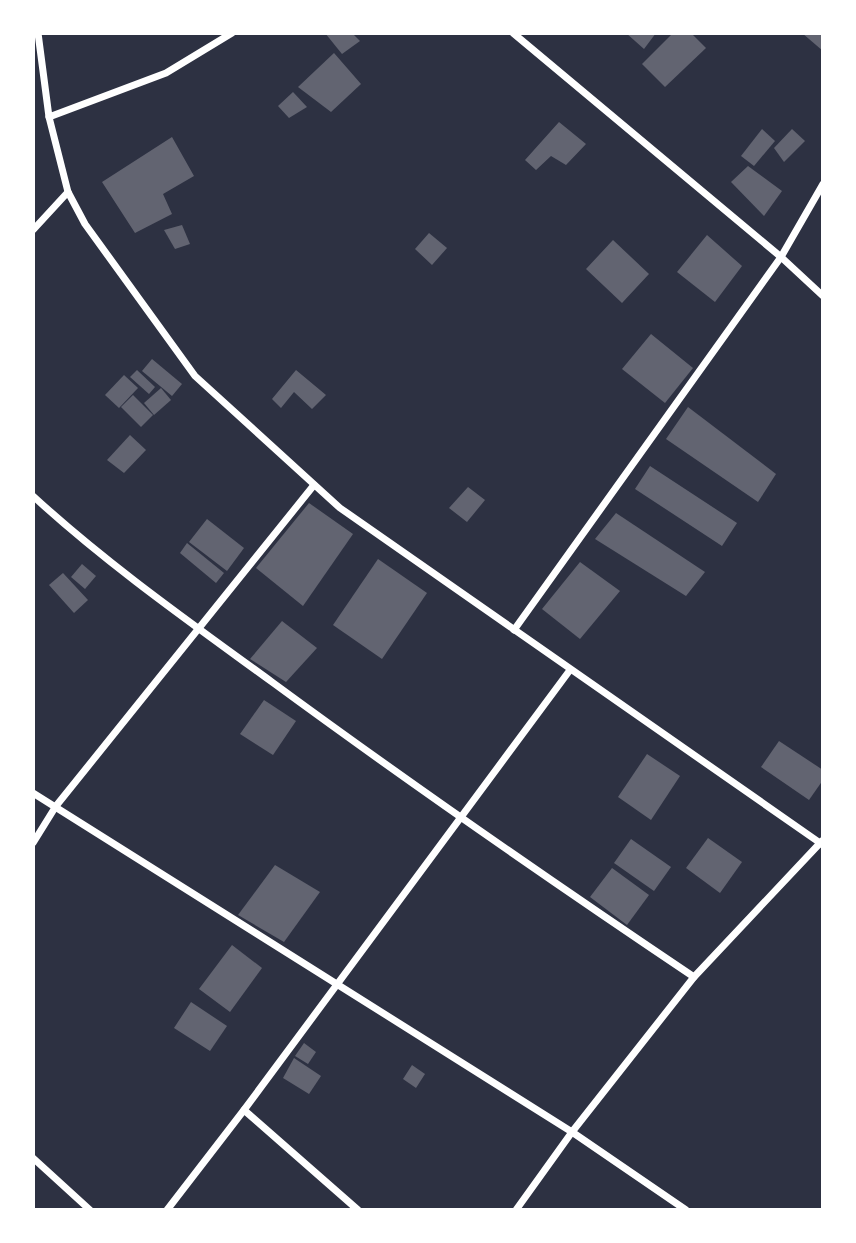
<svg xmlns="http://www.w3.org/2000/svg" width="856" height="1243" font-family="'Nunito Sans',sans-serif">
<rect width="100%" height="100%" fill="#2d3142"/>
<g fill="#626471">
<polygon points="325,33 352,33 360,41 342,54"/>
<polygon points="626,33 656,33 644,49"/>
<polygon points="673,33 691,33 706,48 665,87 642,64"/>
<polygon points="802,33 823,33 823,51"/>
<polygon points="334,53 361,84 331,112 298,87"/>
<polygon points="293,92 307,107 289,118 278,106"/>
<polygon points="559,122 586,144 566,165 551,156 536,170 525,160"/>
<polygon points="762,129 775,141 754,166 741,156"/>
<polygon points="792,129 805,141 784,162 774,148"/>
<polygon points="172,137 194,176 163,194 172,214 135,233 102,182"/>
<polygon points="748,166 782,191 764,216 731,182"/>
<polygon points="182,225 190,244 175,249 164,230"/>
<polygon points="429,233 447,248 432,265 415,249"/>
<polygon points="707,235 742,266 715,302 677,272"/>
<polygon points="613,240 649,274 622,303 586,269"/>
<polygon points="651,334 693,368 665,403 622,369"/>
<polygon points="152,359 182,384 172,396 142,371"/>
<polygon points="137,370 155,387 149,394 130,377"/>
<polygon points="296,370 326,395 312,409 294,392 281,408 272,399"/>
<polygon points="124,375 138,388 119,408 105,395"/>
<polygon points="161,388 171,400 154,415 144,403"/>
<polygon points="133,395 153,415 141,427 121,407"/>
<polygon points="688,407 776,474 758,502 666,439"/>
<polygon points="130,435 146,450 124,473 107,460"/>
<polygon points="650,466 737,523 722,546 635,489"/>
<polygon points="468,487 485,500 467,522 449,508"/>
<polygon points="309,503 353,534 303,606 256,568"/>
<polygon points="616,513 705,572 686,596 595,539"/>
<polygon points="207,519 244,548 227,571 189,542"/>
<polygon points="187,543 224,573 216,583 180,553"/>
<polygon points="378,559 427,593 382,659 333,625"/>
<polygon points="580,562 620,591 580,639 542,609"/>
<polygon points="82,564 96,576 85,589 71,577"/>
<polygon points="63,573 88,600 74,613 49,585"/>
<polygon points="282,621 317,648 286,682 250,659"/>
<polygon points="264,700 296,721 273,755 240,734"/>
<polygon points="779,741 823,770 823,780 809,800 761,767"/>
<polygon points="647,754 680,776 651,820 618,797"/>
<polygon points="708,838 742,862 720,893 686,868"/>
<polygon points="631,839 671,867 654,891 614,863"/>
<polygon points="275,865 320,892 284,942 238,915"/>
<polygon points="612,868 649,895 627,925 590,897"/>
<polygon points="232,945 262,968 230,1012 199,989"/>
<polygon points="191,1002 227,1026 210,1051 174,1028"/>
<polygon points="304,1043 316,1052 308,1064 295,1056"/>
<polygon points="294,1058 321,1076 309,1094 283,1078"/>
<polygon points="412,1065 425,1074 416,1088 403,1079"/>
</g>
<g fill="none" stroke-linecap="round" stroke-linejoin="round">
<g stroke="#fff" stroke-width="7">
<polyline points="38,33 49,117 68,192 85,224 195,376 340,508 823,845"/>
<polyline points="513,33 781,257 823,296"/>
<polyline points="49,117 166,73 232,33"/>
<polyline points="33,230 68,192"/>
<path d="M 33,496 C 107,564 191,623 272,682 C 411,784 551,881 694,977"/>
<polyline points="514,630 781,257 823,184"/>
<polyline points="33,793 572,1132 686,1210"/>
<polyline points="33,843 56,806 314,485"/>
<polyline points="244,1110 358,1210"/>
<polyline points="33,1158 90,1210"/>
<polyline points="167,1210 244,1110 570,670"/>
<polyline points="516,1210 572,1132 694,977 822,841"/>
</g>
</g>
<rect width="856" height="1243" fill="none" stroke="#ffffff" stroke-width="70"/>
</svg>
